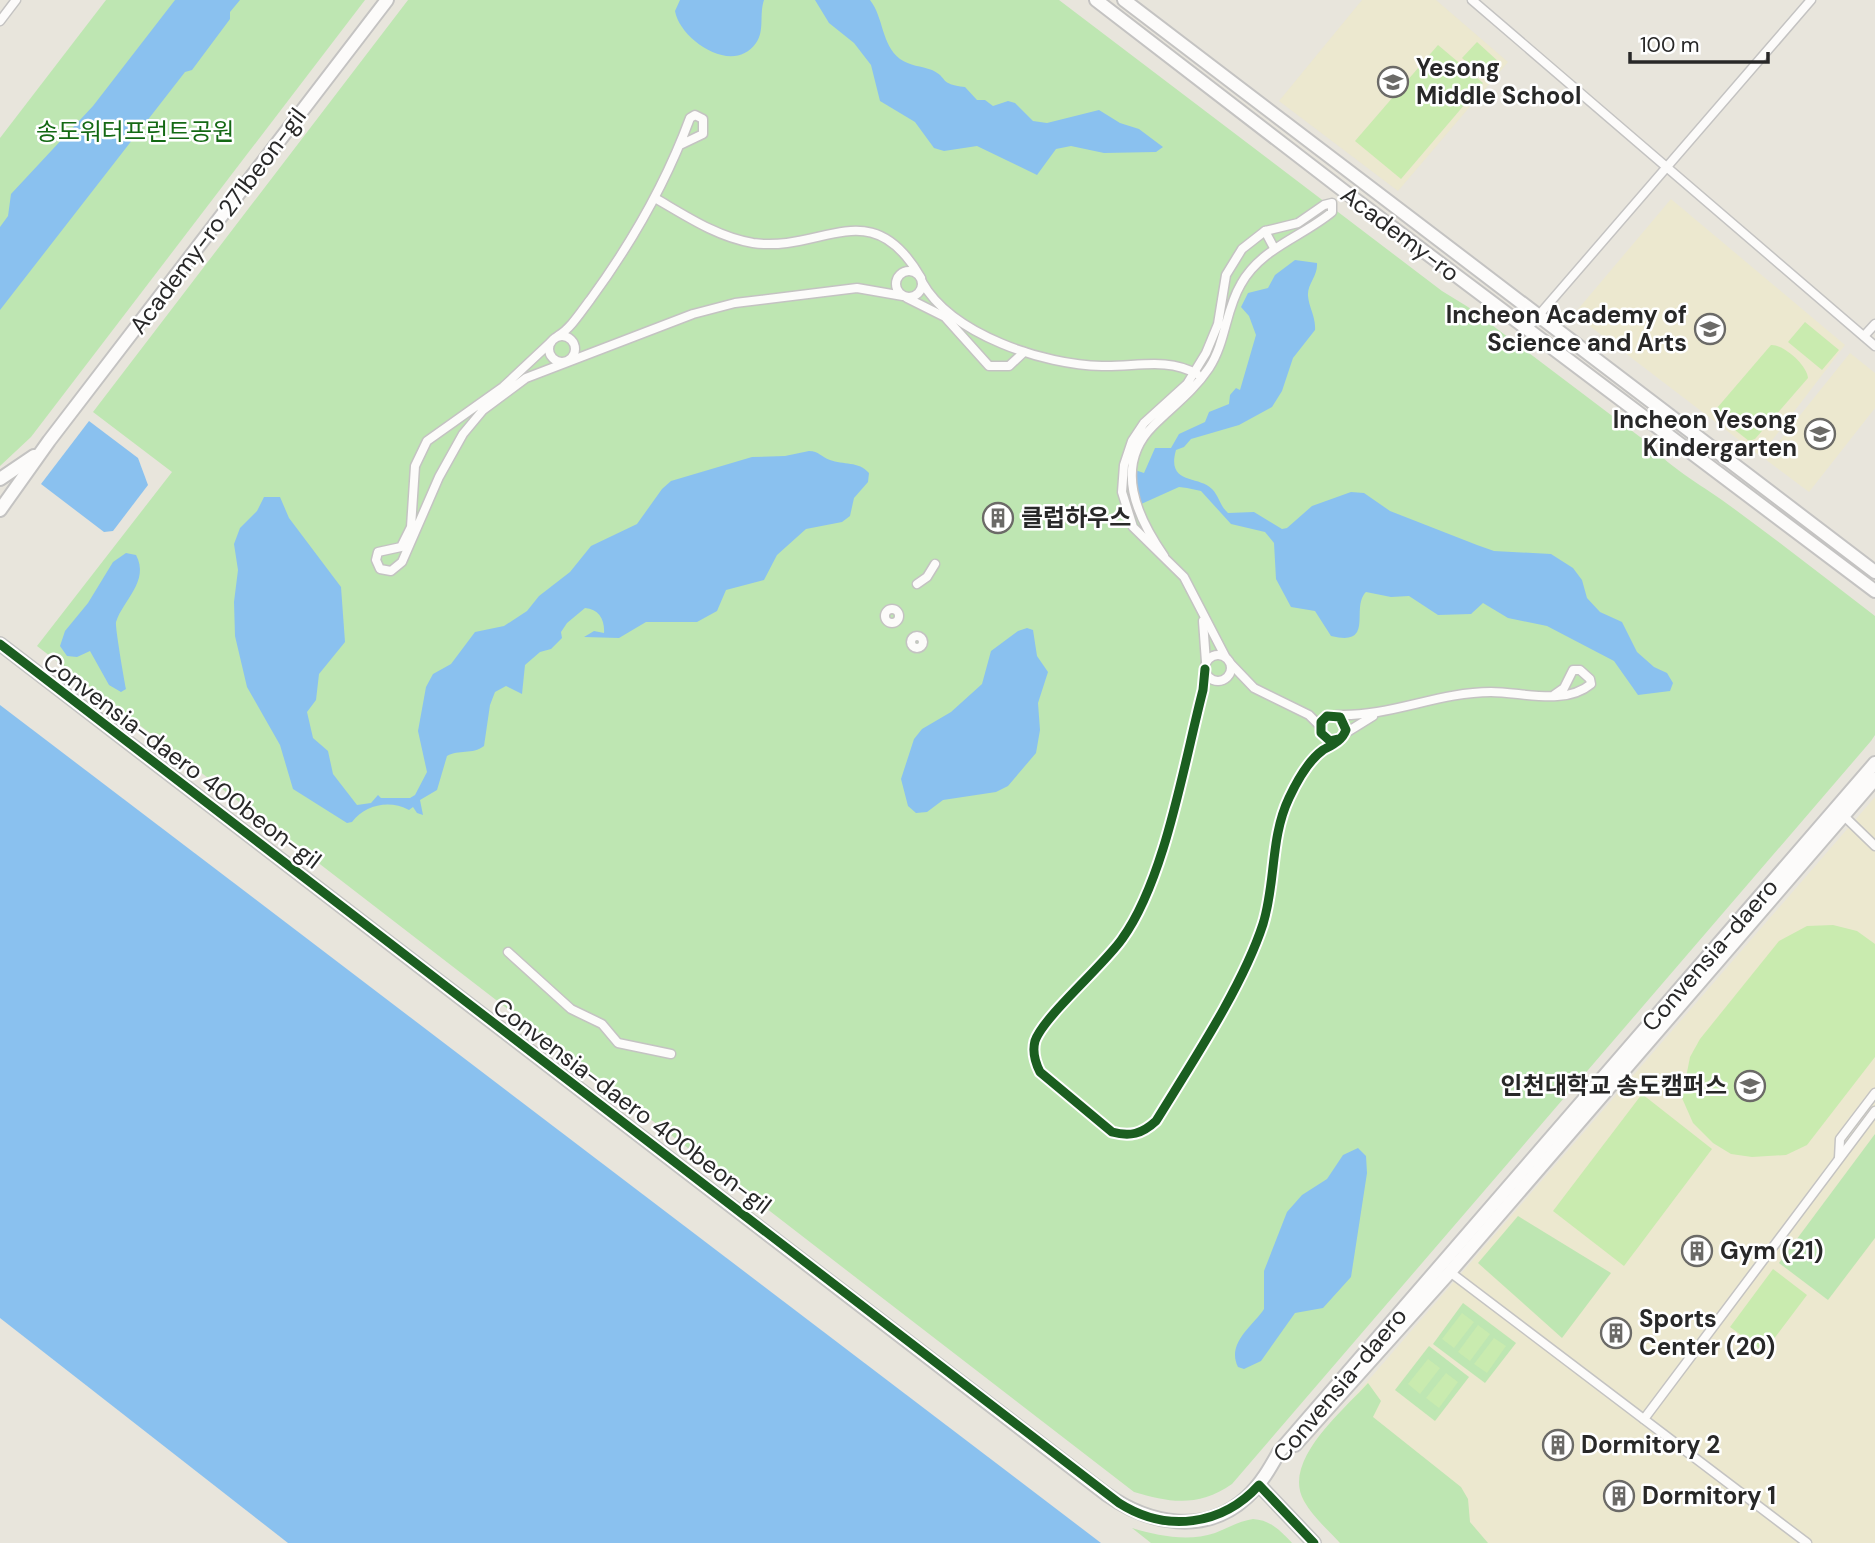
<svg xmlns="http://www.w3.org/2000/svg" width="1875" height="1543" font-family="'DM Sans','Noto Sans KR',sans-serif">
<rect width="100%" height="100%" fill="#e8e5dc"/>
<g fill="#ece8cf">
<polygon points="1362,0 1436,0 1508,62 1398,191 1279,101"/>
<polygon points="1671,199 1845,345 1760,456 1574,314"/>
<polygon points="1850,353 1875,373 1875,408 1809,492 1765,459"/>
<polygon points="1875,797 1875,1543 1340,1543 1302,1499 1300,1471 1313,1444"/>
</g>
<g fill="#bee6b2">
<polygon points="106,0 365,0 31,437 0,466 0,138"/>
<path d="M 408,0 L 1059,0 L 1442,291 L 1468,307 L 1648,443 C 1673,471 1704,486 1733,508 C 1781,543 1828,580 1875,616 L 1875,735 L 1871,741 L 1232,1484 C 1199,1507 1170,1503 1134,1492 L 37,646 L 172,472 L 93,412 Z"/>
<polygon points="1875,1134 1875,1238 1828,1300 1779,1263"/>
<polygon points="1518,1216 1611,1273 1562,1338 1478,1263"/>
<polygon points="1463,1303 1516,1343 1485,1383 1433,1344"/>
<polygon points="1429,1346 1469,1377 1435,1421 1395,1390"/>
<path d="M 1368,1383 L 1381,1401 L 1373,1417 L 1461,1487 L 1468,1499 L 1470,1522 L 1488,1543 L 1340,1543 C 1328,1530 1313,1517 1304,1501 C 1281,1461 1344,1410 1368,1383 Z"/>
<path d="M 1253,1519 C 1270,1520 1280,1530 1292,1543 L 1151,1543 L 1132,1528 C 1159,1536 1188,1542 1215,1533 C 1228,1528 1239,1521 1253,1519 Z"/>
</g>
<g fill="#c9ebaf">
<polygon points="1477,42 1500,63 1485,79 1462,58"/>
<polygon points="1438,45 1483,83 1401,179 1355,141"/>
<polygon points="1805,322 1839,350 1822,370 1788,342"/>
<path d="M 1771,345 C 1783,344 1807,365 1808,378 L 1755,439 L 1749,441 L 1717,416 L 1717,408 Z"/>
<polygon points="1833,925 1857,931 1875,944 1875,1057 1807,1145 1786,1155 1752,1157 1731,1154 1713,1143 1693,1123 1682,1098 1690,1057 1700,1039 1779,941 1807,926"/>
<polygon points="1642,1094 1712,1149 1624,1266 1553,1211"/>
<polygon points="1773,1269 1807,1295 1764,1352 1730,1327"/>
<polygon points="1462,1313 1474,1322 1454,1348 1442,1339"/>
<polygon points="1478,1325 1490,1334 1470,1361 1458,1352"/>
<polygon points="1494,1338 1506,1346 1487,1373 1474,1364"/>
<polygon points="1428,1359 1440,1368 1420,1394 1408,1384"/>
<polygon points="1446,1373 1458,1382 1439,1408 1426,1398"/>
</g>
<g fill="#8ac1ef">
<polygon points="175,0 240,0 230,12 230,19 192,70 185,72 0,310 0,227 8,216 11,194 93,106"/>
<path d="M 680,0 L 764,0 C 759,14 765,31 756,43 C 733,76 680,40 675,11 Z"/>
<path d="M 815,0 L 870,0 C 884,18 881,44 900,59 C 910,66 921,66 932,70 C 949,78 938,84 965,87 L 977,100 L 985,100 L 993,106 L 1008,101 L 1015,103 L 1033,121 L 1047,123 L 1099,110 L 1120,123 L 1139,129 L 1163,147 L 1156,152 L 1104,153 L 1071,146 L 1056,149 L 1037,175 L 977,146 L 944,151 L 934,148 L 915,122 L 880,101 L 871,65 L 854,43 L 829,23 Z"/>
<path d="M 1295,260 L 1317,263 C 1318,276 1307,284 1308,296 C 1309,308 1316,317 1315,330 L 1293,358 L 1282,391 L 1272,407 L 1239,425 L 1191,439 L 1184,447 L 1176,450 C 1166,485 1199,475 1212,489 C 1219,496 1220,506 1228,513 L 1254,512 L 1282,529 L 1287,528 L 1312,506 L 1351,492 L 1364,493 L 1390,511 L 1477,545 L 1494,551 L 1551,554 L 1573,568 L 1582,580 L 1587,598 L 1600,612 L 1622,622 L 1637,652 L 1654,667 L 1667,673 L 1673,683 L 1670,691 L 1638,695 L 1614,661 L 1547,626 L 1508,618 L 1483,603 L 1471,614 L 1438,615 L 1409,596 L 1391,597 L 1366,592 C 1350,608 1376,647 1331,636 L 1315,611 L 1291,607 L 1276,579 L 1274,543 L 1265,532 L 1231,524 L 1201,491 L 1187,488 L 1179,487 L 1139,505 L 1134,483 L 1135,470 L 1144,473 L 1155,448 L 1171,448 L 1179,434 L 1205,422 L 1209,412 L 1229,404 L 1230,395 L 1236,388 L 1240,390 L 1256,335 L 1249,316 L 1241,307 L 1248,293 L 1268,288 L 1275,275 Z"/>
<polygon points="89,421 138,458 148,485 113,531 104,532 41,484"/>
<path d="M 809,451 C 819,451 821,457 830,460 C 843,465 859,461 869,473 L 868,482 L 854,498 L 850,516 L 842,522 L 806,529 L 777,555 L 764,580 L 726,590 L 717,611 L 697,622 L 646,622 L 619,638 L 584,637 L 594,631 L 604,633 C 605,620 599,609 585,608 L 567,623 L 561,632 L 562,638 L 551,649 L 540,652 L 525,665 L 522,694 L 506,686 L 495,692 L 490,705 L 484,746 C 472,755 459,749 447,756 L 437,790 L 420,800 L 423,815 L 417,813 L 413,807 L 409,810 C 389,799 365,805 352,822 L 347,823 L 293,789 L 280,745 L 247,687 L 235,636 L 234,602 L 238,570 L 234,544 L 240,528 L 257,511 L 264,497 L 280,497 L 289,518 L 341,587 L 345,642 L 319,674 L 316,700 L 307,712 L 313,738 L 328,751 L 333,774 L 357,805 L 371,803 L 378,795 L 381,798 L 410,798 L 415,795 L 427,772 L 418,731 L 426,687 L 433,674 L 451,664 L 475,632 L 504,626 L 527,611 L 539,596 L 570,572 L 591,546 L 637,524 L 662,489 L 671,481 L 752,457 L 785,456 Z"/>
<path d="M 126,553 L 136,555 C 150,581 123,600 116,622 C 115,627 124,679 126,689 L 121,692 L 109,685 L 90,651 L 77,657 L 67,656 L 60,646 L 65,631 L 88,603 L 113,562 Z"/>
<polygon points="1027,628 1033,630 1037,656 1048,672 1038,703 1040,730 1036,753 1008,786 996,792 943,800 927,812 916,813 908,806 901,779 914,739 922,729 951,712 982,684 991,651 1018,631"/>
<polygon points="0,705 1101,1543 288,1543 0,1318"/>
<path d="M 1358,1148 L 1366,1156 L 1367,1173 L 1351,1277 L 1323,1308 L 1295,1313 L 1261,1361 L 1244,1369 L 1238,1367 C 1226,1343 1253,1326 1264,1309 L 1264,1271 L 1287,1212 L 1302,1195 L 1327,1179 L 1343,1155 Z"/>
</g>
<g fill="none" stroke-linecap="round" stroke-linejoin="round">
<g stroke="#c4c3c2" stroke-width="11">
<g id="street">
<polyline points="1472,0 1875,346"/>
<polyline points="0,21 16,0"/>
<path d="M 655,198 C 686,216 717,237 753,243 C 823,253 871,191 921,278"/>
<polyline points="1265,231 1274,248"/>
<circle cx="909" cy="284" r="13"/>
<path d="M 922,282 C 952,335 1044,365 1102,366 C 1136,367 1167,357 1197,374"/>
<polyline points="907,298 945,317 989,366 1009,366 1024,352"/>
<polyline points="1526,330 1811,0"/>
<circle cx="562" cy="349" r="13"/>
<path d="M 558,336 C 571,328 580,313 590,300 C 631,244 666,183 690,118 L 695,115 L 703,119 L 703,134 L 680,145"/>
<polyline points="1864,336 1875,324"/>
<polyline points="551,342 503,387 427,441 415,466 411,527 401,547 378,552 376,560 380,569 391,571 402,562 439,477 463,434 483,410 526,378 693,314 735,303 857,288 903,296"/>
<path d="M 1164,556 C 1137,517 1113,466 1153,426 C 1173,406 1193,392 1209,368 C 1226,342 1225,311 1241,284 C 1261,248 1302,237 1332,212 L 1332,203 L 1324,205 L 1298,223 L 1265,231 L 1242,249 L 1226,275 L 1218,324 L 1206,353 L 1187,384 L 1144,423 L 1132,441 L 1124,465 L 1122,492 L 1133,527 L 1184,577 L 1225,656"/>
<polyline points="917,584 927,577 935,564"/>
<circle cx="892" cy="616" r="7"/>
<polyline points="1203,621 1206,662"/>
<circle cx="917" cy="642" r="6"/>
<circle cx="1218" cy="668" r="13"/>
<polyline points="1231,664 1254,688 1309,715 1320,726"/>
<path d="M 1205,669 L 1203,690 C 1184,763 1165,880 1122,939 C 1104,965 1043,1017 1035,1041 C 1032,1052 1035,1062 1040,1072 L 1112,1132 C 1130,1137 1142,1134 1156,1121 C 1191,1064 1243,986 1263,924 C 1276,882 1270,838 1289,798 C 1296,783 1309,760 1323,750 C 1332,745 1342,741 1346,730 L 1340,717 L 1327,716 L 1321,722 L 1321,733 L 1330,741 L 1339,739"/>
<path d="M 1337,715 C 1390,717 1438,692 1491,692 C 1522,692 1565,706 1591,684 L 1590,679 L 1580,670 L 1573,670 L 1564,688 L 1554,695"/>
<polyline points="1344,734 1373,716"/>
<polyline points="1844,816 1875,846"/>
<polyline points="508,952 571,1009 602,1024 618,1043 671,1054"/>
<polyline points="1839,1158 1840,1139 1875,1093"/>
<polyline points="1450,1272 1807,1543"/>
<polyline points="1644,1419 1875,1111"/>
</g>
</g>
<g stroke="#c4c3c2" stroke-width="16">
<g id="secondary">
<polyline points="1096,0 1344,191 1875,591"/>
<polyline points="1124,0 1875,572"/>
<polyline points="0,479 34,456"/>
<polyline points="0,510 49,441 387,0"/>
<path d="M 0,644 L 1106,1494 C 1148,1524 1205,1536 1247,1497 C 1261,1484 1270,1468 1279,1452 L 1875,763"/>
<polyline points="1295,1445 1450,1272 1875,779"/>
<polyline points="1259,1485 1314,1543"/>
</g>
</g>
<use href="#street" stroke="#fcfbfa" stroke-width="8"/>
<use href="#secondary" stroke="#fcfbfa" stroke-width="12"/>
<g stroke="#fff" stroke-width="13">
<g id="cycleway">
<path d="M 0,644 L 1119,1503 C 1166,1533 1222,1526 1259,1485 L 1314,1543"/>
<path d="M 1205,669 L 1203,690 C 1184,763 1165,880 1122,939 C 1104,965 1043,1017 1035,1041 C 1032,1052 1035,1062 1040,1072 L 1112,1132 C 1130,1137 1142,1134 1156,1121 C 1191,1064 1243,986 1263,924 C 1276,882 1270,838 1289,798 C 1296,783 1309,760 1323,750 C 1332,745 1342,741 1346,730 L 1340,717 L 1327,716 L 1321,722 L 1321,733 L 1330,741 L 1339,739"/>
</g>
</g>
<use href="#cycleway" stroke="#1b5e20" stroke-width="9"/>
</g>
<defs>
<g id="school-ring" transform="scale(1.575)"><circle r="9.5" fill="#fff" stroke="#6b6a67" stroke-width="1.5"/><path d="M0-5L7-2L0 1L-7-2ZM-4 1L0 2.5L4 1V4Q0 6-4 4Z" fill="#6b6a67"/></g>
<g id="building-ring" transform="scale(1.575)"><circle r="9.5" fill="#fff" stroke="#6b6a67" stroke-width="1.5"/><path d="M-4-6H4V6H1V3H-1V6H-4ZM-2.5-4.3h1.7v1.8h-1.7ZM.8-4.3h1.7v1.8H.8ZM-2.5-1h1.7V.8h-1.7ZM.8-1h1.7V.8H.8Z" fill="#6b6a67"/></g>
<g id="university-ring" transform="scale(1.575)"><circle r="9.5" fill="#fff" stroke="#6b6a67" stroke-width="1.5"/><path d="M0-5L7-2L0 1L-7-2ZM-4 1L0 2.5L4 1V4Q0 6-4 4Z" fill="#6b6a67"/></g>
</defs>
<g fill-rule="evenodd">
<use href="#school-ring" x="1393" y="82"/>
<use href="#school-ring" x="1710" y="329"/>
<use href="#school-ring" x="1820" y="434"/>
<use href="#building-ring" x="998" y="518"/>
<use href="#university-ring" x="1750" y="1086"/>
<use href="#building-ring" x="1697" y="1251"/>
<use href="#building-ring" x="1616" y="1333"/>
<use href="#building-ring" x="1558" y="1445"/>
<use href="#building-ring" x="1619" y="1496"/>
</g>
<g text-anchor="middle" stroke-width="5" stroke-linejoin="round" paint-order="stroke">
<g font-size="24" font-weight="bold" fill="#282828" stroke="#fff" text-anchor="start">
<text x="1416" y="76">Yesong<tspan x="1416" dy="28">Middle School</tspan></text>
<text x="1687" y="323" text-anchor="end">Incheon Academy of<tspan x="1687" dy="28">Science and Arts</tspan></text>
<text x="1797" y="428" text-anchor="end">Incheon Yesong<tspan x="1797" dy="28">Kindergarten</tspan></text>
<text x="1021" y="526">클럽하우스</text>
<text x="1727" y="1094" text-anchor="end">인천대학교 송도캠퍼스</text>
<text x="1720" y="1259">Gym (21)</text>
<text x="1639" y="1327">Sports<tspan x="1639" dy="28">Center (20)</tspan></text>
<text x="1581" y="1453">Dormitory 2</text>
<text x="1642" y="1504">Dormitory 1</text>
</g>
<g font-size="24" fill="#146914" stroke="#fff">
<text x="135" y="140">송도워터프런트공원</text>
</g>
<g font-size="24" fill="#282828" stroke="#fff">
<text transform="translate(218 221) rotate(-53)" y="8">Academy-ro 271beon-gil</text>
<text transform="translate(1400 234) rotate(37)" y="8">Academy-ro</text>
<text transform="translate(182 761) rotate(37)" y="8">Convensia-daero 400beon-gil</text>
<text transform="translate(1710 955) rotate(-49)" y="8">Convensia-daero</text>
<text transform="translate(632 1106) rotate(37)" y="8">Convensia-daero 400beon-gil</text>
<text transform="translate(1340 1385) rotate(-50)" y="8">Convensia-daero</text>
</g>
</g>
<path d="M1630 52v10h138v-10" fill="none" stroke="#282828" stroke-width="3.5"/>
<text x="1640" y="52" font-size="21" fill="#282828" stroke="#ffffff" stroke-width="5" paint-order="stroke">100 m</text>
</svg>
